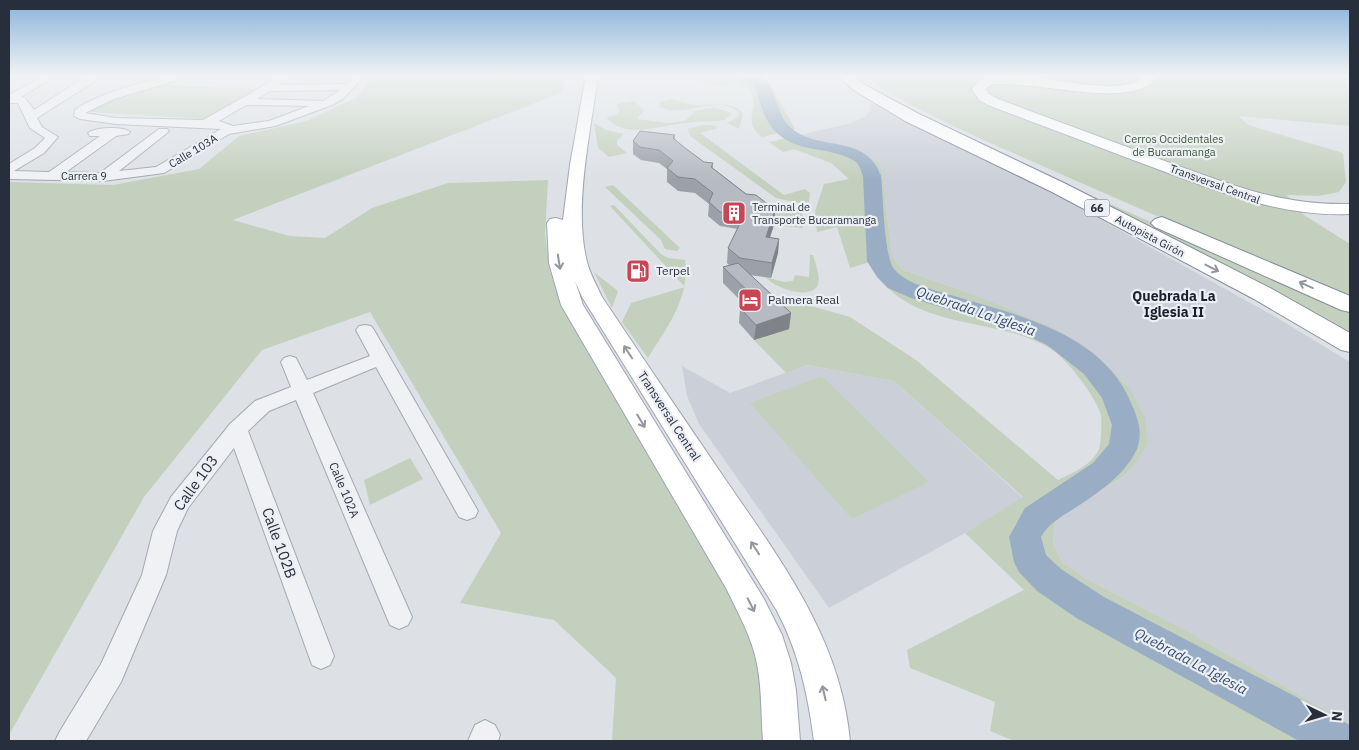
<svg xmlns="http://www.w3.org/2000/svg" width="1359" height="750" font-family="'IBM Plex Sans',sans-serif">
<rect width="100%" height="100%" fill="#dde1e6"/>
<g fill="#cbd0d8">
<polygon points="870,102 903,121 1017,175 1078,207 1274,316 1350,362 1350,724 1187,631 1085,578 1062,562 1053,543 1055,519 1122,477 1130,389 972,294 903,270 892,256 882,172 860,153 800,135 851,123 866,116 870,109"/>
<polygon points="807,365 894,381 1023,498 965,533 829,608 699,424 687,396 682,366 730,393"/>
</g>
<g fill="#c3d0be">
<polygon points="375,75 566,75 561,93 233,220 290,236 325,238 372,208 448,183 548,180 545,234 550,271 561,305 618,404 727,583 757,643 770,700 766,741 612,741 616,678 554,620 460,603 501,533 370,312 262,350 144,497 9,735 9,182 113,185 199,169 239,136 306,121 356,98"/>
<path d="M 678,75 L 753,75 L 767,79 L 795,129 L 762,137 C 740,120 761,107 750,89 L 735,83 L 721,86 Z"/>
<path d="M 862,75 L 1350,75 L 1350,126 L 1239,116 L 1248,125 L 1343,153 L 1346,182 L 1339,192 L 1318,196 L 1287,195 L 1304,215 L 1350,244 L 1350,298 C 1246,254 1141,210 1038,164 C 978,137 915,112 862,75 Z"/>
<polygon points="162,85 259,89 206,119 92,112 93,109 101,104"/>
<path d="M 672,99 C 680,101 688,104 696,105 C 711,107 733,99 743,114 L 739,129 L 727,123 L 738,117 L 739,113 C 718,92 682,121 659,106 L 661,101 Z"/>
<path d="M 635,101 L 644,110 L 637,119 L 668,123 L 685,121 L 695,111 L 705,109 L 715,108 L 729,112 L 731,114 L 725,120 C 712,122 699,121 686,123 C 662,125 623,140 606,117 L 616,115 L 620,111 L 617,104 Z"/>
<polygon points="594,123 606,130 623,134 617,141 617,145 627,153 609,157 598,148"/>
<polygon points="703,125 712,125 718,128 700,133 784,195 805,189 810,193 809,202 798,203 776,198 690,136 688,129"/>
<path d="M 800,135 L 860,153 L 877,162 L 882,172 L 892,256 L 903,270 L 972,294 L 1058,330 L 1094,353 L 1130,389 L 1145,418 L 1148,444 L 1136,462 L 1122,477 L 1055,519 L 1053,543 L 1062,562 L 1085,578 L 1187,631 L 1350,724 L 1350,741 L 1014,741 L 990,731 L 995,702 L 910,668 L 907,650 L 1024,590 L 965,533 L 1023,497 L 894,381 L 807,365 L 786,373 L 754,340 L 788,329 L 754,280 L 775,296 L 850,317 L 916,360 L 1058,480 C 1074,472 1091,466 1099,449 C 1101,445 1102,420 1101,415 C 1096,397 1066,358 1051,349 C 999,317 924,331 881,281 C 876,275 871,270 870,262 L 850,268 L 837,227 L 817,232 L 815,211 L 824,184 L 849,179 L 831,163 L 794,149 L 783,152 L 769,142 Z"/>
<polygon points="1047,176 1350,310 1350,337 1332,326"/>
<polygon points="613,185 680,248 677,251 665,249 661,240 605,187"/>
<path d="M 614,205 L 661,254 L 668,258 L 685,260 C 690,298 668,326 648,358 L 622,322 L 631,303 L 685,287 L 610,206 Z"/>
<polygon points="772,208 802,212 803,228 773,225 768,220"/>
<path d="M 810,255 L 813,255 C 815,263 821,277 818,285 C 812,298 787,291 778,286 C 773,284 769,280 765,277 L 784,282 L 793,281 L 795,275 L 809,277 Z"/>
<polygon points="594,272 618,291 612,308"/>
<polygon points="822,376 929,482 852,519 750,403"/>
<polygon points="410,458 423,479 370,505 364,480"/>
</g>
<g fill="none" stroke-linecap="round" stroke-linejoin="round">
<g fill="#99aec5" fill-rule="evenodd">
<polygon points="698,75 720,75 718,78 700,78"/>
<path d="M 734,75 C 742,75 754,73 761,75 C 773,80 777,114 788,125 C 816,154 865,131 881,176 C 883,194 884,257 894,269 C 908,285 932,289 951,295 C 1017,315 1104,333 1132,405 C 1138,419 1143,433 1137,449 C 1125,475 1098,493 1075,508 C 1061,517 1049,523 1041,537 L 1046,555 L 1061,569 L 1104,597 L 1350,725 L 1350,741 L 1299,741 L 1078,619 L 1037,591 L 1019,572 L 1014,562 L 1009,537 L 1025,508 L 1093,463 L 1109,444 L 1112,425 L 1102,398 L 1084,374 L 1047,345 L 1016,330 L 911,298 L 888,288 L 877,277 L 867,261 L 863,176 C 861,171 860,166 856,162 C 834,146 798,154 777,133 C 763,120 760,101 754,84 L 736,78 Z"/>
</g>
<g stroke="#a3a8b0" stroke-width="2">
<g id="minor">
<polygon points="9,75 19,75 9,81"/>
<path d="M 45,75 L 57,75 L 21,97 L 25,98 L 34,110 L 88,75 L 98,75 L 95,81 L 37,118 L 42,127 L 58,137 L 44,153 L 14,171 L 49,172 L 100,136 L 90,136 L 88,133 C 95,127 123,126 130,132 L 128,134 L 116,136 L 66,172 L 100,173 L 159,129 L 167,129 L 169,131 L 167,133 L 119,171 L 156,167 L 221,129 L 116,124 L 80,119 L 74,116 L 75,110 C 97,93 161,75 188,75 L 187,77 L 114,99 L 85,113 L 116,118 L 203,120 L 253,92 L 279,75 L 290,75 L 279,85 L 346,84 L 354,75 L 365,75 L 343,99 L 332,105 L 275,126 L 229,134 L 164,173 L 103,181 L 9,179 L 9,164 L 35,148 L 45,138 L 30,128 L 18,103 L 9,103 L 9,95 ZM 340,90 L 323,101 L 257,99 L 270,91 ZM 246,105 L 247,105 L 309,106 L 269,121 L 233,126 L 219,121 Z"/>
<polygon points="365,325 371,326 374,330 478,511 475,517 467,520 459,517 376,367 313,393 412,617 408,625 399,629 390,625 296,400 269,411 248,431 334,656 330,665 321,669 312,665 234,448 188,508 177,531 166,575 121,682 86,741 55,741 60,731 101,664 142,575 153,531 171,497 230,424 255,401 291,387 281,362 284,358 290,356 296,358 307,380 370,356 356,330 359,326"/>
<polygon points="485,720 495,725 500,735 498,741 468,741 475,725"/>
</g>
</g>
<g stroke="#9da5b2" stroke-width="2">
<g id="major">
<path d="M 586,75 L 598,75 C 591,131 573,207 587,262 C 590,274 597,286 602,297 C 642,357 682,416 723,476 C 779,558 841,638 850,741 L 814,741 C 808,695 799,653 777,611 L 582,297 L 575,281 L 583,305 L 764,599 L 782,635 L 791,663 L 796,690 L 800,741 L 763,741 C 761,716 762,689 757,664 C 752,637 738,613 726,588 L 561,305 L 549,263 L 547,223 L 550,219 L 556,218 L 563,220 L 570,165 Z"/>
<path d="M 1140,75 L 1153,75 L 1155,79 C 1131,111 1028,78 990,85 L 986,89 L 989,94 L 998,99 C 1053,120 1108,140 1162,160 C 1227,183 1279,206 1350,204 L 1350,214 C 1280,217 1217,191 1152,167 C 1097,146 1043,126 988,105 L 979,100 L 972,89 C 974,86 977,82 980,80 C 1007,60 1111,103 1142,78 Z"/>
</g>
</g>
<g stroke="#858e9c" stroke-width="2">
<g id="highway">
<polygon points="837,75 853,75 865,85 917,113 1066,184 1272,289 1350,333 1350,352 1341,350 1254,299 1052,192 905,121 855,91"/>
<polygon points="1162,217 1350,296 1350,312 1341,310 1155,227 1151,223 1155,219"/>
</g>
</g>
<use href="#minor" fill="#eff1f5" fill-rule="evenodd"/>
<use href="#major" fill="#fff" fill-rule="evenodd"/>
<use href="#highway" fill="#fff" fill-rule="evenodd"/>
</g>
<polygon fill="#9ca0a8" points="675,135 675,140 704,162 713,163 713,168 746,194 775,210 774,225 770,237 779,239 778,253 771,278 750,275 791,313 789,329 754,340 739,323 740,308 746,306 723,283 723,267 730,266 727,263 728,248 738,229 720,226 708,216 709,204 695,193 678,191 672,186 667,182 667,169 659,163 641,160 633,154 633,141"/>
<g fill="#7f8288">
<polygon points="775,210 774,225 765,252 766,237"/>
<polygon points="779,239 778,253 771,278 772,263"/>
<polygon points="791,313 789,329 754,340 756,325"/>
</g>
<g fill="#b5bac3" stroke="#7f8288">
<polygon points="640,131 675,135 673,138 685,148 704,162 713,163 711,167 746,194 756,195 775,210 766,237 779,239 772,263 740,258 728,248 744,215 720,212 709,202 713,193 695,179 678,177 672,172 667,168 673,161 659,150 640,147 633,141"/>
<polygon points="738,263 791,313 756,325 740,308 759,302 723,267"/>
</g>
<defs><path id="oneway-shaft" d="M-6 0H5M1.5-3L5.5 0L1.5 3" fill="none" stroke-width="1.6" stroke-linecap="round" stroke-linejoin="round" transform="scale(1.25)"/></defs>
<g stroke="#93969e">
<use href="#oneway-shaft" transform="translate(559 262) rotate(81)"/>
<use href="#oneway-shaft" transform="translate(1212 268) rotate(27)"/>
<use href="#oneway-shaft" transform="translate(1306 285) rotate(-156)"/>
<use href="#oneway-shaft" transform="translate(628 352) rotate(-123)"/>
<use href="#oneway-shaft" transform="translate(641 421) rotate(59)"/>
<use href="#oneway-shaft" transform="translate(755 548) rotate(-123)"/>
<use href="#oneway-shaft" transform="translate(751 605) rotate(63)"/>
<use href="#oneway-shaft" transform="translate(824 693) rotate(-103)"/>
</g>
<linearGradient id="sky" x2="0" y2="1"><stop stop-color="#88b2da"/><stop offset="0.42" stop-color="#f0f2f4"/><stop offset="1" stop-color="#f0f2f4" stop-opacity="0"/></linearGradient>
<rect width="1359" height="180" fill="url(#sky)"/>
<defs>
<g id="building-square" transform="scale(1.25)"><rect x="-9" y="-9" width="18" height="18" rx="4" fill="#c84556" stroke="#eceff4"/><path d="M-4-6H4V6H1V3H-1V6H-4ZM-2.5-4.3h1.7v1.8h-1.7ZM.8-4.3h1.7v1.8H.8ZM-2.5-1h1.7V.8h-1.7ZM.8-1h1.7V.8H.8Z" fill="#fff"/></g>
<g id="fuel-square" transform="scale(1.25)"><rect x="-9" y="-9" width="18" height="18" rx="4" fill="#c84556" stroke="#eceff4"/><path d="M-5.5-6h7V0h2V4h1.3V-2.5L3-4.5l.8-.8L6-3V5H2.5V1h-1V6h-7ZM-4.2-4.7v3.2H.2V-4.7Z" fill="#fff"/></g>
<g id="hotel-square" transform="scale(1.25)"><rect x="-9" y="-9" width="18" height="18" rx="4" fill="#c84556" stroke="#eceff4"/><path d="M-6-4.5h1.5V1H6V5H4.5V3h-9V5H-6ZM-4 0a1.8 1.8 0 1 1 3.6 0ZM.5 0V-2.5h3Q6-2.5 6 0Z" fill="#fff"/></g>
</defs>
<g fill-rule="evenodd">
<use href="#building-square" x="734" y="213"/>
<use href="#fuel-square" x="638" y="271"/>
<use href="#hotel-square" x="750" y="300"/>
</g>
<g text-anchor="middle" stroke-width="4.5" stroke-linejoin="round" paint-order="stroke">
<g font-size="11" fill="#3b5735" stroke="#eceff4">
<text x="1174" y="143">Cerros Occidentales<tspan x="1174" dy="13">de Bucaramanga</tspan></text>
</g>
<g font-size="11" fill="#272e3c" stroke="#eceff4">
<text transform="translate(193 151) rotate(-31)" y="4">Calle 103A</text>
<text x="84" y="180">Carrera 9</text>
<text transform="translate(1215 184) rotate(20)" y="4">Transversal Central</text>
<text transform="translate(1150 236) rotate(28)" y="4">Autopista Girón</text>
</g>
<g font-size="11" fill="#272e3c" stroke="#eceff4" text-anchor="start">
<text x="752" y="211">Terminal de<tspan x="752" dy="13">Transporte Bucaramanga</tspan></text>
</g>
<rect fill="#eceff4" stroke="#626873" stroke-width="1" x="1084.5" y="199.5" width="25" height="17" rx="4"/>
<g font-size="11" font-weight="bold" fill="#272e3c">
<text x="1097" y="212">66</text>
</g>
<g font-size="12" fill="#272e3c" stroke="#eceff4" text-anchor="start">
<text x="656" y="275">Terpel</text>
<text x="768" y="304">Palmera Real</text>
</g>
<g font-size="12" fill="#272e3c" stroke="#eceff4">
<text transform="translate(669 416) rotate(57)" y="4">Transversal Central</text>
<text transform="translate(344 490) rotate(67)" y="4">Calle 102A</text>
</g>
<g font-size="14" font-weight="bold" fill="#1a202d" stroke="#eceff4">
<text x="1174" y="301">Quebrada La<tspan x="1174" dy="16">Iglesia II</tspan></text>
</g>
<g font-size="14" font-style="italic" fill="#334c6e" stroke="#eceff4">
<text transform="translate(976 311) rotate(19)" y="5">Quebrada La Iglesia</text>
<text transform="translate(1191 661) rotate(28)" y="5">Quebrada La Iglesia</text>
</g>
<g font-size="15" fill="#272e3c" stroke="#eceff4">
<text transform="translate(196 483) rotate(-54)" y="5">Calle 103</text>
<text transform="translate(279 543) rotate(70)" y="5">Calle 102B</text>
</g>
</g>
<rect width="1359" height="750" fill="none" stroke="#272e3c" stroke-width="20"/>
<g transform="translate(1324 715) rotate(95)" stroke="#eceff4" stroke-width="4" paint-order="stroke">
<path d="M0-4L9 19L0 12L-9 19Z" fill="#272e3c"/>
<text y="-8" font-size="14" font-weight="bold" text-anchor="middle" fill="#272e3c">N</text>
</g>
</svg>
